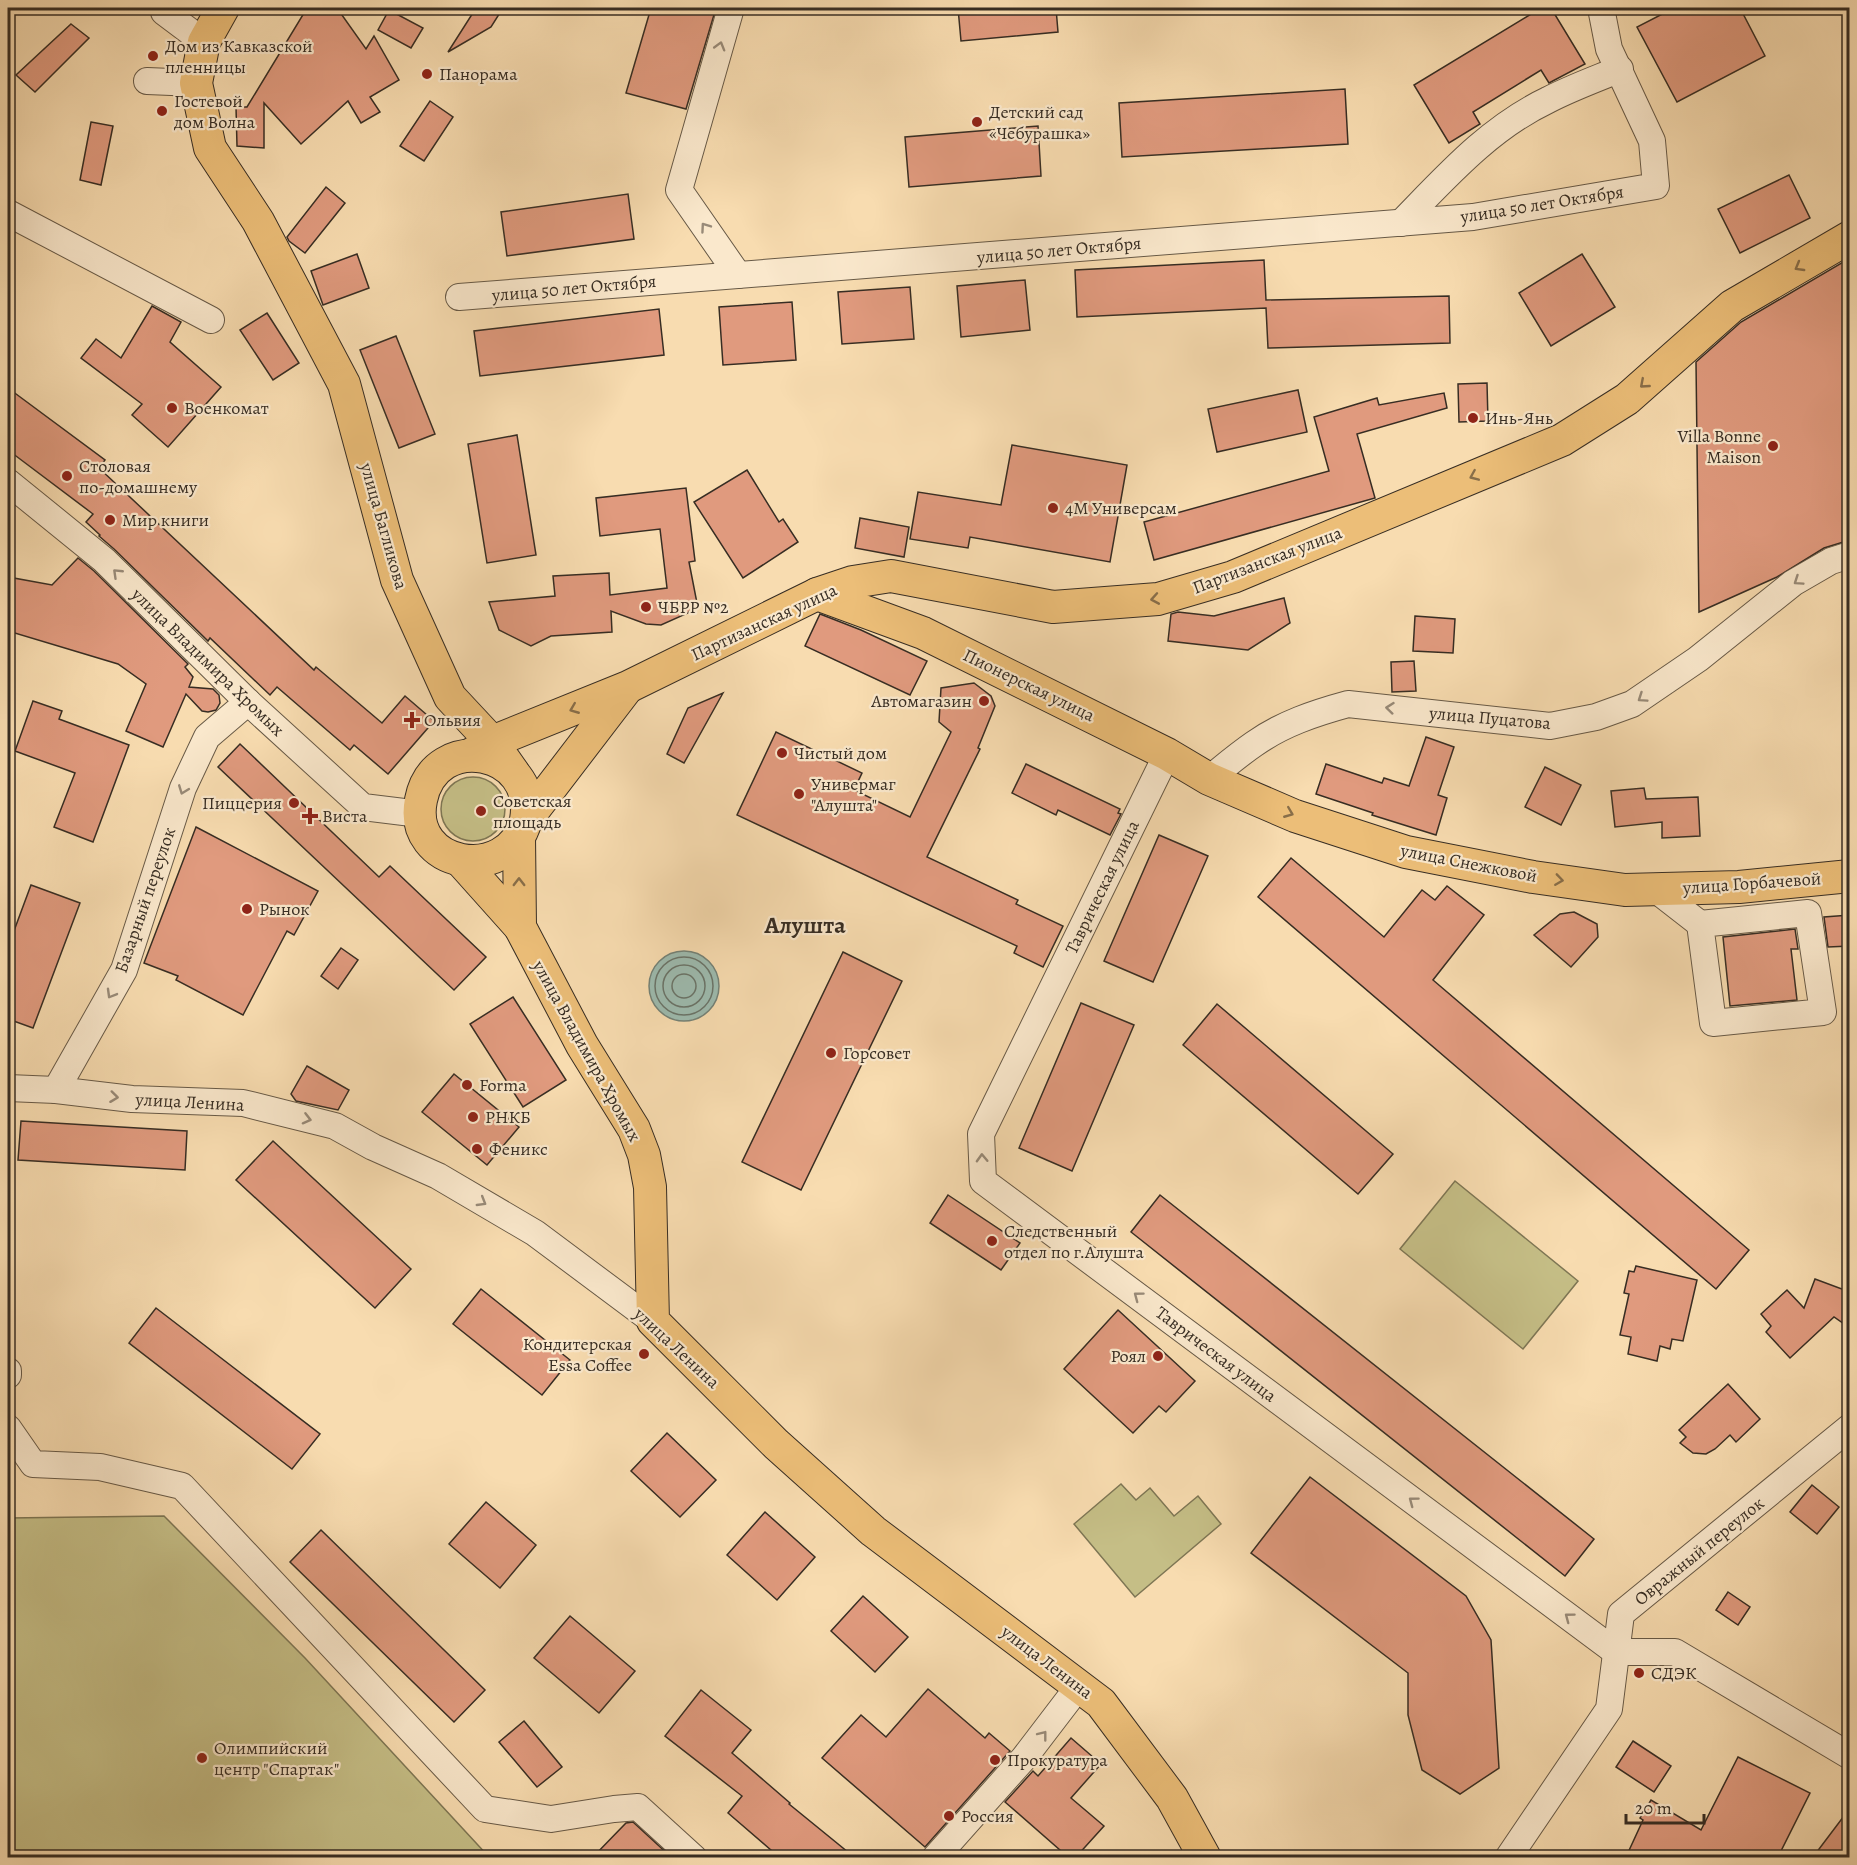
<svg xmlns="http://www.w3.org/2000/svg" width="1857" height="1865" font-family="Alegreya,serif">
<rect width="100%" height="100%" fill="#f8dcb0"/>
<filter id="stains"><feTurbulence type="fractalNoise" baseFrequency=".00333" numOctaves="4"/><feColorMatrix values="0 0 0 0 .2 0 0 0 0 .09 0 0 0 0 .02 0 0 0 .5 -.17"/></filter>
<radialGradient id="worn" r=".72"><stop offset=".6" stop-color="#630" stop-opacity="0"/><stop offset="1" stop-color="#630" stop-opacity=".3"/></radialGradient>
<g fill="#c5be86" stroke="#7e7654" stroke-width="1.5">
<circle cx="473" cy="809" r="32"/>
<polygon points="1455,1181 1578,1281 1523,1349 1400,1249"/>
<polygon points="1121,1484 1136,1500 1150,1488 1174,1516 1198,1496 1221,1524 1135,1597 1074,1524"/>
<polygon points="164,1516 305,1658 489,1857 8,1857 8,1518"/>
</g>
<circle fill="#9dbbaf" stroke="#748277" stroke-width="1.5" cx="684" cy="986" r="35"/>
<g fill="none" stroke-linecap="round" stroke-linejoin="round">
<g stroke="#6a7469" stroke-width="1.5">
<circle cx="684" cy="986" r="29"/>
<circle cx="684" cy="986" r="21"/>
<circle cx="684" cy="986" r="12"/>
</g>
</g>
<g fill="#e09a7e" stroke="#372d23" stroke-width="1.5">
<polygon points="307,8 337,8 366,49 374,36 399,80 370,97 380,112 361,123 348,101 301,144 264,103 264,148 237,146 236,107 247,107"/>
<polygon points="476,8 503,8 491,27 448,52"/>
<polygon points="651,8 716,8 686,109 626,93"/>
<polygon points="958,8 1056,8 1058,32 961,41"/>
<polygon points="1541,8 1551,8 1585,64 1549,83 1541,70 1473,112 1480,124 1449,143 1414,85"/>
<polygon points="1674,8 1740,8 1765,56 1677,102 1637,27"/>
<polygon points="389,10 423,28 411,48 378,30"/>
<polygon points="71,24 89,38 35,92 16,75"/>
<polygon points="1345,89 1348,144 1122,157 1119,103"/>
<polygon points="430,101 453,117 424,161 400,146"/>
<polygon points="91,122 113,126 101,185 80,180"/>
<polygon points="1038,126 1041,176 909,187 905,137"/>
<polygon points="1789,175 1810,218 1740,253 1718,209"/>
<polygon points="326,187 345,203 305,253 289,241 287,237"/>
<polygon points="628,194 634,239 507,256 501,212"/>
<polygon points="357,254 369,288 323,305 311,271"/>
<polygon points="1582,254 1615,307 1551,346 1519,293"/>
<polygon points="1850,258 1850,540 1824,548 1777,577 1699,612 1696,362 1741,322"/>
<polygon points="1264,260 1266,300 1449,296 1450,343 1268,348 1266,308 1077,317 1075,270"/>
<polygon points="1025,280 1030,330 961,337 957,286"/>
<polygon points="910,287 914,339 842,344 838,292"/>
<polygon points="792,302 796,360 723,365 719,307"/>
<polygon points="152,306 181,322 170,342 221,387 168,447 132,415 142,404 81,358 96,339 121,358"/>
<polygon points="659,309 664,355 480,376 474,331"/>
<polygon points="267,313 299,363 273,380 240,330"/>
<polygon points="396,336 435,434 399,448 360,350"/>
<polygon points="1487,383 1488,421 1459,422 1458,384"/>
<polygon points="8,388 105,460 99,468 314,670 316,667 382,723 405,696 434,721 388,774 354,745 350,750 277,687 270,695 210,638 208,641 114,549 99,536 100,535 86,522 93,514 8,450"/>
<polygon points="1298,390 1307,432 1217,452 1208,409"/>
<polygon points="1444,393 1447,408 1357,434 1375,498 1154,560 1144,522 1329,471 1314,417 1377,398 1379,405"/>
<polygon points="517,435 536,555 487,563 468,444"/>
<polygon points="1012,445 1127,465 1110,562 970,537 968,548 910,539 918,492 1001,505"/>
<polygon points="747,470 779,522 783,519 798,542 743,578 694,502"/>
<polygon points="686,488 695,561 689,562 697,603 688,613 661,625 646,624 611,611 612,632 551,636 531,646 499,630 489,602 555,596 553,576 609,573 610,595 667,588 660,529 600,536 596,498"/>
<polygon points="860,518 909,527 904,557 855,548"/>
<polygon points="78,558 94,571 188,664 185,667 193,677 189,687 213,689 219,695 220,703 216,710 208,712 202,711 186,694 163,747 126,731 146,684 118,664 8,631 8,577 52,585"/>
<polygon points="1284,598 1290,623 1248,650 1168,641 1171,614 1178,612 1214,616"/>
<polygon points="820,614 861,630 927,661 910,695 805,646"/>
<polygon points="1415,616 1455,619 1453,653 1413,651"/>
<polygon points="1414,661 1416,691 1392,692 1391,662"/>
<polygon points="974,683 991,696 995,706 978,748 980,749 927,857 1018,900 1016,904 1063,926 1043,967 1014,953 1017,946 737,815 776,732 862,773 854,790 910,817 951,732 939,722 941,688"/>
<polygon points="723,693 684,763 667,754 688,708"/>
<polygon points="33,701 62,711 59,719 129,745 93,842 54,827 75,773 15,751"/>
<polygon points="1426,737 1454,747 1438,795 1447,798 1436,835 1372,815 1373,813 1316,794 1326,764 1382,783 1384,778 1409,786"/>
<polygon points="240,744 379,877 390,866 486,957 454,990 218,767"/>
<polygon points="1026,764 1120,809 1118,813 1121,814 1110,835 1058,810 1056,815 1012,793"/>
<polygon points="1545,767 1581,785 1561,825 1525,807"/>
<polygon points="1644,788 1646,799 1698,797 1700,836 1662,838 1662,822 1615,827 1611,791"/>
<polygon points="196,827 318,891 294,935 287,931 243,1015 176,980 178,976 144,963"/>
<polygon points="1159,835 1208,856 1153,982 1104,961"/>
<polygon points="1291,858 1384,937 1422,890 1435,900 1447,886 1484,915 1433,980 1749,1250 1716,1289 1258,897"/>
<polygon points="31,885 80,903 33,1028 8,1019 8,947"/>
<polygon points="1574,912 1597,924 1598,937 1571,967 1534,935 1560,914"/>
<polygon points="1850,915 1850,946 1828,947 1824,917"/>
<polygon points="1795,929 1798,949 1791,949 1797,1000 1730,1006 1723,937"/>
<polygon points="341,948 358,960 338,989 321,976"/>
<polygon points="843,952 902,981 801,1190 742,1162"/>
<polygon points="513,997 566,1080 523,1107 470,1024"/>
<polygon points="1081,1003 1134,1025 1072,1171 1019,1148"/>
<polygon points="1217,1004 1393,1154 1358,1194 1183,1045"/>
<polygon points="307,1066 349,1090 338,1110 296,1101 291,1094"/>
<polygon points="454,1074 519,1127 487,1165 422,1112"/>
<polygon points="21,1121 187,1131 185,1170 18,1160"/>
<polygon points="273,1141 411,1269 375,1308 236,1180"/>
<polygon points="948,1195 1020,1243 1001,1270 930,1223"/>
<polygon points="1160,1195 1594,1539 1565,1576 1131,1232"/>
<polygon points="1636,1266 1697,1280 1683,1341 1672,1339 1670,1349 1660,1346 1657,1361 1628,1354 1631,1337 1620,1335 1629,1294 1624,1293 1629,1271 1634,1272"/>
<polygon points="1815,1279 1850,1292 1850,1328 1834,1317 1790,1358 1766,1332 1771,1326 1761,1314 1787,1290 1804,1308"/>
<polygon points="481,1289 570,1360 542,1395 453,1324"/>
<polygon points="156,1308 320,1434 292,1469 129,1343"/>
<polygon points="1118,1310 1195,1381 1166,1412 1159,1406 1133,1433 1064,1369"/>
<polygon points="1728,1384 1760,1419 1736,1442 1730,1435 1715,1449 1706,1454 1693,1453 1680,1443 1686,1437 1679,1430"/>
<polygon points="667,1433 716,1480 680,1517 631,1471"/>
<polygon points="1310,1477 1466,1596 1491,1640 1499,1768 1460,1794 1422,1770 1408,1715 1408,1673 1251,1553"/>
<polygon points="1812,1485 1839,1507 1817,1534 1790,1512"/>
<polygon points="486,1502 536,1545 500,1588 449,1544"/>
<polygon points="765,1512 815,1557 777,1600 727,1555"/>
<polygon points="321,1530 485,1690 454,1722 290,1562"/>
<polygon points="1728,1592 1750,1607 1738,1625 1716,1610"/>
<polygon points="863,1596 908,1637 875,1672 831,1631"/>
<polygon points="570,1616 635,1671 599,1713 534,1658"/>
<polygon points="928,1689 985,1738 989,1733 1010,1751 925,1847 822,1758 861,1715 886,1737"/>
<polygon points="701,1690 751,1730 732,1753 790,1803 789,1804 854,1857 779,1857 728,1813 742,1796 665,1736"/>
<polygon points="524,1721 562,1767 537,1787 499,1742"/>
<polygon points="1071,1738 1101,1764 1071,1798 1104,1826 1076,1857 1068,1857 1005,1802 1033,1771 1038,1776"/>
<polygon points="1633,1741 1671,1766 1654,1792 1616,1767"/>
<polygon points="1738,1757 1810,1793 1778,1857 1626,1857 1643,1820 1640,1818 1651,1800 1701,1830"/>
<polygon points="1850,1808 1850,1857 1813,1857"/>
<polygon points="633,1822 671,1857 593,1857 626,1823"/>
</g>
<g fill="none" stroke-linecap="round" stroke-linejoin="round">
<g stroke="#675946" stroke-width="28">
<g id="minor">
<polyline points="731,8 679,190 738,275"/>
<polyline points="164,12 204,42"/>
<polyline points="147,81 196,83"/>
<polyline points="8,213 211,320"/>
<path d="M 1401,223 C 1446,177 1489,128 1548,100 C 1571,88 1596,79 1620,69"/>
<polyline points="459,297 1473,217 1656,186 1652,141 1609,49 1601,8"/>
<polyline points="8,482 104,560 248,702 363,807 420,814"/>
<polyline points="1167,754 981,1134 983,1181 1616,1652 1675,1652 1850,1756"/>
<path d="M 1209,779 C 1224,767 1238,755 1254,744 C 1282,724 1315,713 1348,704 L 1550,726 L 1596,717 L 1632,704 L 1698,659 L 1793,583 L 1831,561 L 1850,555"/>
<polyline points="1655,889 1700,924"/>
<polygon points="1808,913 1823,1012 1713,1023 1700,924"/>
<polyline points="8,1088 56,1090 132,1099 243,1103 335,1126 373,1147 438,1176 535,1233 653,1321"/>
<polyline points="56,1090 124,970 183,788 207,737 248,702"/>
<polyline points="8,1371 8,1375"/>
<polyline points="8,1428 33,1464 100,1467 182,1486 485,1809 551,1819 614,1809 638,1807 694,1858"/>
<polyline points="935,1858 1024,1758 1079,1686"/>
<polyline points="1508,1858 1609,1709 1621,1614 1850,1427"/>
</g>
</g>
<g stroke="#372d23" stroke-width="34">
<g id="major">
<polyline points="223,8 204,42 196,83 210,148 258,221 344,384 397,580 450,697 492,742 513,772"/>
<polyline points="817,594 923,633 1167,754 1209,779 1295,816 1406,852 1533,877 1625,890 1739,887 1850,876"/>
<polyline points="470,755 492,742 628,687 817,594 853,582 891,576 1053,607 1158,599 1233,577 1562,440 1627,399 1732,306 1850,237"/>
<path d="M 526,820 C 538,749 435,729 421,800 C 407,867 508,886 526,820 L 627,688"/>
<polyline points="519,836 520,927"/>
<polyline points="461,861 520,927 582,1045 634,1129 644,1155 650,1187 653,1321 776,1444 873,1531 1101,1703 1172,1798 1205,1858"/>
</g>
</g>
<use href="#minor" stroke="#fae8cc" stroke-width="26"/>
<use href="#major" stroke="#ecbe78" stroke-width="32"/>
</g>
<defs><path id="oneway-chevron" d="M-2-3.5L2.5 0L-2 3.5" fill="none" stroke-width="1.6" stroke-linecap="round" stroke-linejoin="round" transform="scale(1.5)"/></defs>
<g stroke="#988a78">
<use href="#oneway-chevron" transform="translate(720 46) rotate(-74)"/>
<use href="#oneway-chevron" transform="translate(705 227) rotate(-125)"/>
<use href="#oneway-chevron" transform="translate(117 573) rotate(-136)"/>
<use href="#oneway-chevron" transform="translate(1798 581) rotate(146)"/>
<use href="#oneway-chevron" transform="translate(1642 698) rotate(146)"/>
<use href="#oneway-chevron" transform="translate(1390 708) rotate(-174)"/>
<use href="#oneway-chevron" transform="translate(183 790) rotate(111)"/>
<use href="#oneway-chevron" transform="translate(111 994) rotate(120)"/>
<use href="#oneway-chevron" transform="translate(114 1097) rotate(7)"/>
<use href="#oneway-chevron" transform="translate(307 1119) rotate(14)"/>
<use href="#oneway-chevron" transform="translate(982 1158) rotate(-92)"/>
<use href="#oneway-chevron" transform="translate(482 1202) rotate(31)"/>
<use href="#oneway-chevron" transform="translate(1138 1296) rotate(-143)"/>
<use href="#oneway-chevron" transform="translate(1413 1501) rotate(-143)"/>
<use href="#oneway-chevron" transform="translate(1569 1617) rotate(-143)"/>
<use href="#oneway-chevron" transform="translate(1043 1735) rotate(-52)"/>
</g>
<g stroke="#886e49">
<use href="#oneway-chevron" transform="translate(1799 267) rotate(150)"/>
<use href="#oneway-chevron" transform="translate(1644 384) rotate(139)"/>
<use href="#oneway-chevron" transform="translate(1474 476) rotate(157)"/>
<use href="#oneway-chevron" transform="translate(1155 599) rotate(170)"/>
<use href="#oneway-chevron" transform="translate(574 709) rotate(158)"/>
<use href="#oneway-chevron" transform="translate(1289 813) rotate(22)"/>
<use href="#oneway-chevron" transform="translate(1559 880) rotate(8)"/>
<use href="#oneway-chevron" transform="translate(519 882) rotate(-90)"/>
</g>
<g fill="#8f2418" stroke="#fae8cc" stroke-width="2">
<circle cx="153" cy="56" r="6"/>
<circle cx="427" cy="74" r="6"/>
<circle cx="162" cy="111" r="6"/>
<circle cx="977" cy="122" r="6"/>
<circle cx="172" cy="408" r="6"/>
<circle cx="1473" cy="418" r="6"/>
<circle cx="1773" cy="446" r="6"/>
<circle cx="67" cy="476" r="6"/>
<circle cx="1053" cy="508" r="6"/>
<circle cx="110" cy="520" r="6"/>
<circle cx="646" cy="607" r="6"/>
<circle cx="984" cy="701" r="6"/>
<path d="M409 711h6v6h6v6h-6v6h-6v-6h-6v-6h6z"/>
<circle cx="782" cy="753" r="6"/>
<circle cx="799" cy="794" r="6"/>
<circle cx="294" cy="803" r="6"/>
<circle cx="481" cy="811" r="6"/>
<path d="M307 807h6v6h6v6h-6v6h-6v-6h-6v-6h6z"/>
<circle cx="247" cy="909" r="6"/>
<circle cx="831" cy="1053" r="6"/>
<circle cx="467" cy="1085" r="6"/>
<circle cx="473" cy="1117" r="6"/>
<circle cx="477" cy="1149" r="6"/>
<circle cx="992" cy="1241" r="6"/>
<circle cx="644" cy="1354" r="6"/>
<circle cx="1158" cy="1356" r="6"/>
<circle cx="1639" cy="1673" r="6"/>
<circle cx="202" cy="1758" r="6"/>
<circle cx="995" cy="1760" r="6"/>
<circle cx="949" cy="1816" r="6"/>
</g>
<g text-anchor="middle" stroke-width="4.5" stroke-linejoin="round" paint-order="stroke">
<g font-size="18" fill="#372d23" stroke="#fae8cc" text-anchor="start">
<text x="165" y="52">Дом из Кавказской<tspan x="165" dy="21">пленницы</tspan></text>
<text x="439" y="80">Панорама</text>
<text x="174" y="107">Гостевой<tspan x="174" dy="21">дом Волна</tspan></text>
<text x="989" y="118">Детский сад<tspan x="989" dy="21">«Чебурашка»</tspan></text>
<text x="184" y="414">Военкомат</text>
<text x="1485" y="424">Инь-Янь</text>
<text x="1761" y="442" text-anchor="end">Villa Bonne<tspan x="1761" dy="21">Maison</tspan></text>
<text x="79" y="472">Столовая<tspan x="79" dy="21">по-домашнему</tspan></text>
<text x="1065" y="514">4М Универсам</text>
<text x="122" y="526">Мир книги</text>
<text x="658" y="613">ЧБРР №2</text>
<text x="972" y="707" text-anchor="end">Автомагазин</text>
<text x="424" y="726">Ольвия</text>
<text x="794" y="759">Чистый дом</text>
<text x="811" y="790">Универмаг<tspan x="811" dy="21">"Алушта"</tspan></text>
<text x="493" y="807">Советская<tspan x="493" dy="21">площадь</tspan></text>
<text x="282" y="809" text-anchor="end">Пиццерия</text>
<text x="322" y="822">Виста</text>
<text x="259" y="915">Рынок</text>
<text x="843" y="1059">Горсовет</text>
<text x="479" y="1091">Forma</text>
<text x="485" y="1123">РНКБ</text>
<text x="489" y="1155">Феникс</text>
<text x="1004" y="1237">Следственный<tspan x="1004" dy="21">отдел по г.Алушта</tspan></text>
<text x="632" y="1350" text-anchor="end">Кондитерская<tspan x="632" dy="21">Essa Coffee</tspan></text>
<text x="1146" y="1362" text-anchor="end">Роял</text>
<text x="1651" y="1679">СДЭК</text>
<text x="214" y="1754">Олимпийский<tspan x="214" dy="21">центр "Спартак"</tspan></text>
<text x="1007" y="1766">Прокуратура</text>
<text x="961" y="1822">Россия</text>
</g>
<g font-size="18" fill="#372d23" stroke="#fae8cc">
<text transform="translate(1542 204) rotate(-9)" y="6">улица 50 лет Октября</text>
<text transform="translate(1059 250) rotate(-5)" y="6">улица 50 лет Октября</text>
<text transform="translate(574 288) rotate(-5)" y="6">улица 50 лет Октября</text>
<text transform="translate(384 526) rotate(74)" y="6">улица Багликова</text>
<text transform="translate(1267 560) rotate(-21)" y="6">Партизанская улица</text>
<text transform="translate(764 622) rotate(-25)" y="6">Партизанская улица</text>
<text transform="translate(208 662) rotate(44)" y="6">улица Владимира Хромых</text>
<text transform="translate(1029 685) rotate(26)" y="6">Пионерская улица</text>
<text transform="translate(1490 718) rotate(5)" y="6">улица Пуцатова</text>
<text transform="translate(1469 863) rotate(11)" y="6">улица Снежковой</text>
<text transform="translate(1752 883) rotate(-4)" y="6">улица Горбачевой</text>
<text transform="translate(1102 887) rotate(-64)" y="6">Таврическая улица</text>
<text transform="translate(145 900) rotate(-71)" y="6">Базарный переулок</text>
<text transform="translate(587 1051) rotate(61)" y="6">улица Владимира Хромых</text>
<text transform="translate(190 1102) rotate(3)" y="6">улица Ленина</text>
<text transform="translate(677 1348) rotate(43)" y="6">улица Ленина</text>
<text transform="translate(1216 1354) rotate(37)" y="6">Таврическая улица</text>
<text transform="translate(1699 1551) rotate(-39)" y="6">Овражный переулок</text>
<text transform="translate(1047 1662) rotate(37)" y="6">улица Ленина</text>
</g>
<g font-size="24" font-weight="bold" fill="#372d23" stroke="#fae8cc">
<text x="805" y="933">Алушта</text>
</g>
</g>
<rect width="1857" height="1865" fill="none" stroke="#f8dcb0" stroke-width="30"/>
<rect x="9" y="9" width="1839" height="1847" fill="none" stroke="#372d23" stroke-width="3"/>
<rect x="15" y="15" width="1827" height="1835" fill="none" stroke="#372d23" stroke-width="1.5"/>
<path d="M1626 1814v9h78v-9" fill="none" stroke="#372d23" stroke-width="3"/>
<text x="1635" y="1814" font-size="18" fill="#372d23" stroke="#fae8cc" stroke-width="4.5" paint-order="stroke">20 m</text>
<rect width="100%" height="100%" filter="url(#stains)"/>
<rect width="100%" height="100%" fill="url(#worn)"/>
</svg>
